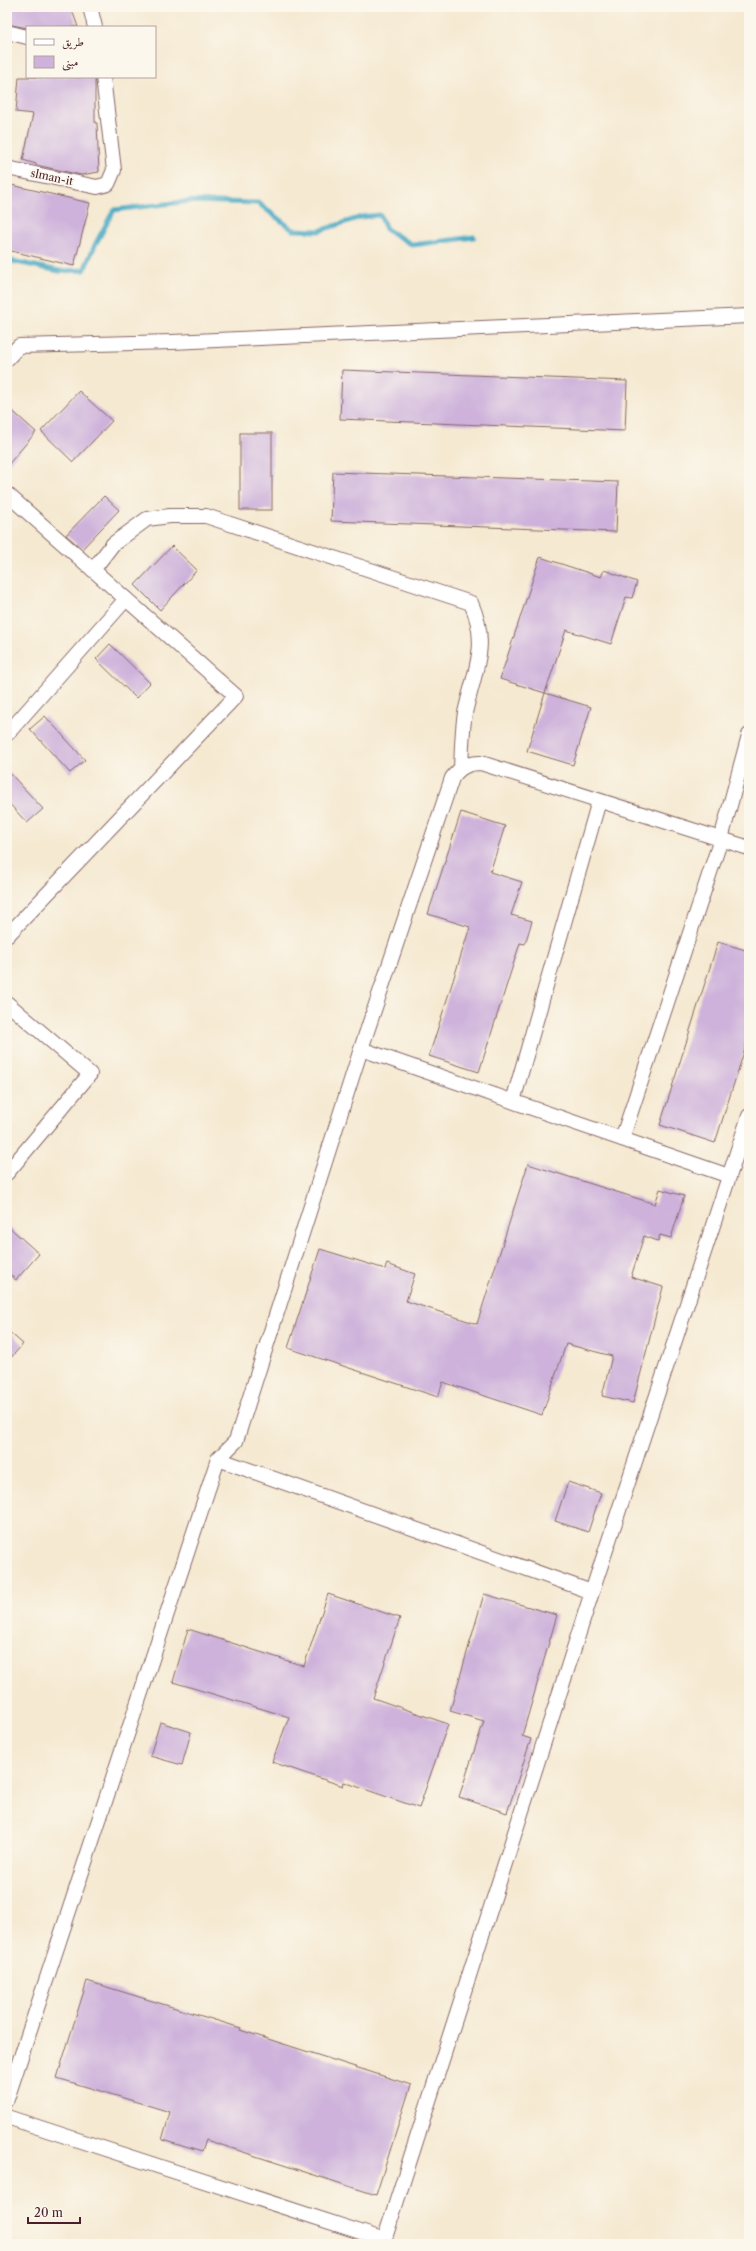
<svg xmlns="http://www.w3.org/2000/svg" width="756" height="2251" font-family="'Libre Caslon Text',Amiri,serif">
<rect width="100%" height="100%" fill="#fbf7ec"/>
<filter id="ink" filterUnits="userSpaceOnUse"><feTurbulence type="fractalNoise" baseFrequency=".025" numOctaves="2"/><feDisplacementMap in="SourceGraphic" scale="8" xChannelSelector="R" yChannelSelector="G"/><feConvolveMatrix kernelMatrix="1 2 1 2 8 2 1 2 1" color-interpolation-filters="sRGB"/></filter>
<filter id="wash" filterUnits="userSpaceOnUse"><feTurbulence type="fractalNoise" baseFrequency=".012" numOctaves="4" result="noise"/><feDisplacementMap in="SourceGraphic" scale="16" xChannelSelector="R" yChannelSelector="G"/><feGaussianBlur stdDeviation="0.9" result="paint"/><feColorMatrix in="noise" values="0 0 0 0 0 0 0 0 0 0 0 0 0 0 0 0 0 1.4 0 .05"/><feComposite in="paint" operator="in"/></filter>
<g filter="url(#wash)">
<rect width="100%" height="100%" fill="#f5e9d1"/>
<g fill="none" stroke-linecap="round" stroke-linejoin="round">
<polyline stroke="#44a8c4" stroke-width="5" points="7,260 59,271 84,270 95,245 114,210 191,201 258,203 293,230 319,231 361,217 380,215 386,229 413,245 474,237"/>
</g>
<g id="blocks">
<g fill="#ceb2db">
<polygon points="7,7 71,7 78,27 27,28 7,24"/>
<polygon points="19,77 95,77 95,123 97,123 99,172 81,175 36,165 36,164 23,160 33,114 16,112"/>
<polygon points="7,184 90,203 74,266 7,250"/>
<polygon points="342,370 627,381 625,431 340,419"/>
<polygon points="79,391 112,421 73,462 41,431"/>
<polygon points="7,406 36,432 7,466"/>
<rect x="240" y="433" width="32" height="77"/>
<polygon points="333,472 618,482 616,532 331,521"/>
<polygon points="104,496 119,510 82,549 66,535"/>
<polygon points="172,546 197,570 160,610 135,585"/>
<polygon points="540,557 601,577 604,570 637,582 632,598 626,597 611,644 566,630 545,693 500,679"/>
<polygon points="110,644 150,683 136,698 96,659"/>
<polygon points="545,693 591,707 573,765 527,751"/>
<polygon points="45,716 85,760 70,773 30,729"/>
<polygon points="7,770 43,809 27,823 7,801"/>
<polygon points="461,812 505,826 490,872 522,882 511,915 532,921 525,944 520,943 479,1072 429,1056 470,927 428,914"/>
<polygon points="718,942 749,951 749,1036 715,1143 660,1125"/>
<polygon points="528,1164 655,1204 660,1189 684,1196 671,1238 660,1235 658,1241 644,1236 631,1277 663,1287 633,1403 602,1396 612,1356 566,1344 542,1415 443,1382 438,1397 288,1348 320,1249 385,1269 387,1264 415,1274 406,1301 477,1324"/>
<polygon points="7,1225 39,1254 16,1280 7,1272"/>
<polygon points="7,1330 23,1344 7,1362"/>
<polygon points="568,1482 601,1493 588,1532 555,1521"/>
<polygon points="328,1594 400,1618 373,1698 448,1724 419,1808 344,1782 343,1786 272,1762 289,1717 173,1682 188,1629 304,1666"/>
<polygon points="484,1594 557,1615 522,1736 531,1739 507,1813 459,1797 484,1721 450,1711"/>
<polygon points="160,1722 191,1732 182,1765 150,1756"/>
<polygon points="87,1981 241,2028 240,2030 411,2085 376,2195 206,2140 202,2152 162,2140 170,2112 57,2078"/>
</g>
</g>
</g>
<g filter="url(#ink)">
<use href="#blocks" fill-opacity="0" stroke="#866665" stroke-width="1"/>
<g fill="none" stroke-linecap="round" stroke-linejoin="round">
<g stroke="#866665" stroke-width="16">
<g id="minor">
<polyline points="90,7 95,27"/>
<polyline points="7,32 27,37"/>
<polyline points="7,168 97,187 108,184 114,170 103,77"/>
<polyline points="7,359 19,346 172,342 749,316"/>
<polyline points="7,494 236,696 7,936"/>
<path d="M 93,570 L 113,544 L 147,519 L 170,516 L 206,516 L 471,603 C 490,645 474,671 465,713 C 462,730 462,750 461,768"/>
<polyline points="7,734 126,599"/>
<polyline points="7,1003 90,1074 7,1173"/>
<polyline points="361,1049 729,1176"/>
<polyline points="513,1101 599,801"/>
<polyline points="622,1139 721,839 749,735"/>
<polyline points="218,1459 592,1592"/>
<path d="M 7,2099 L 218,1459 L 236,1441 L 361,1049 L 452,778 C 460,767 468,763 481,763 L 749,848"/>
<polyline points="7,2117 385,2240"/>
<polyline points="383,2244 592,1592 749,1116"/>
</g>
</g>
<use href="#minor" stroke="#fff" stroke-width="14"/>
</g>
</g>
<g text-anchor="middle" stroke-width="3.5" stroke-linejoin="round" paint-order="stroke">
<g font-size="11" fill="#4a1f2b" stroke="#fbf7ec">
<text transform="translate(52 177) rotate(12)" y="4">slman-it</text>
</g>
</g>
<rect width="756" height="2251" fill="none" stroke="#fbf7ec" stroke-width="24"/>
<rect x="26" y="26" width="130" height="52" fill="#fbf7ec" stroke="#b4a19f"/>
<rect x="34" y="39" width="20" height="6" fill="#ffffff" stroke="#b4a19f"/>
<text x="62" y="46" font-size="12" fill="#4a1f2b">طريق</text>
<rect x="34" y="56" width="20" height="12" fill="#ceb2db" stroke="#b4a19f"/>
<text x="62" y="66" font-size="12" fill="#4a1f2b">مبنى</text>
<path d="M28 2217v6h52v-6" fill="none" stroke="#4a1f2b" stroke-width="2"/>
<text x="34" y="2217" font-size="12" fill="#4a1f2b" stroke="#fbf7ec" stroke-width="3" paint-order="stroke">20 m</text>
</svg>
